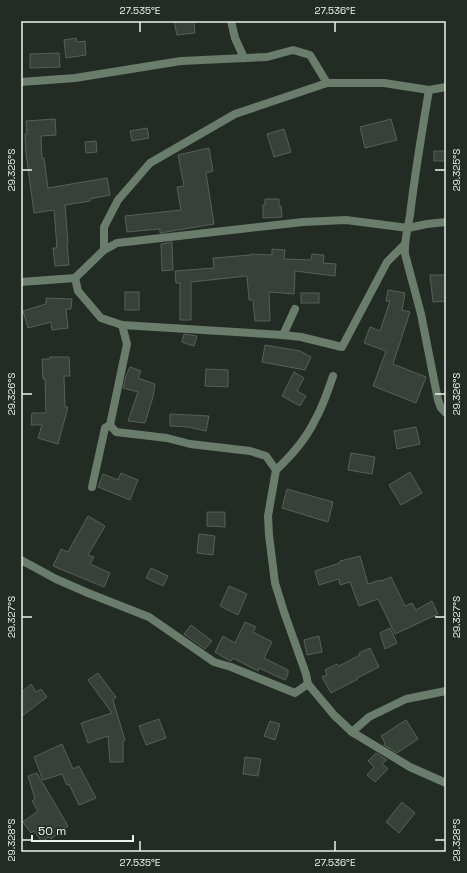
<svg xmlns="http://www.w3.org/2000/svg" width="467" height="873" font-family="'Space Grotesk',sans-serif">
<rect width="100%" height="100%" fill="#232c24"/>
<g fill="#384139" stroke="#566057">
<polygon points="174,21 194,21 195,33 177,35"/>
<polygon points="76,38 77,42 85,41 86,55 66,58 64,40"/>
<polygon points="59,53 60,67 30,68 30,54"/>
<polygon points="55,119 56,135 41,136 42,158 44,158 48,188 107,178 110,195 90,199 90,201 65,205 68,243 67,243 69,265 55,266 53,248 57,248 54,210 34,213 26,153 25,134 27,134 26,121"/>
<polygon points="391,119 397,140 365,148 360,127"/>
<polygon points="147,128 149,138 132,141 130,131"/>
<polygon points="284,129 291,152 274,157 267,134"/>
<polygon points="96,141 97,152 86,153 85,142"/>
<polygon points="209,148 213,171 206,173 214,224 160,233 160,229 127,232 125,216 181,210 177,187 184,186 178,155"/>
<rect x="434" y="151" width="12" height="10"/>
<polygon points="265,199 279,199 279,206 281,206 282,217 263,218 263,205 265,205"/>
<polygon points="172,242 173,270 162,271 161,244"/>
<polygon points="272,249 285,250 284,259 311,260 312,254 324,255 323,263 336,264 335,276 295,271 294,294 269,292 270,321 255,321 253,300 249,300 247,276 191,282 191,320 180,320 180,283 176,283 175,271 214,268 213,258 251,255 251,254 272,255"/>
<polygon points="430,275 446,275 446,301 433,302"/>
<polygon points="388,290 405,293 402,310 410,312 393,364 426,377 416,403 373,386 386,351 364,343 370,327 380,331 390,301 386,301"/>
<rect x="125" y="292" width="14" height="18"/>
<rect x="301" y="293" width="18" height="10"/>
<polygon points="46,298 72,299 71,309 66,309 68,328 52,330 51,322 28,328 23,311 46,304"/>
<polygon points="184,334 197,336 194,346 182,342"/>
<polygon points="265,345 300,351 311,357 305,370 262,362"/>
<polygon points="50,357 69,357 70,376 64,376 65,407 68,407 58,444 38,438 42,425 31,425 32,413 46,413 45,379 43,379 42,359 50,359"/>
<polygon points="130,367 141,371 138,378 155,384 153,397 145,423 128,421 138,392 123,388 126,376"/>
<polygon points="206,369 228,370 228,387 205,386"/>
<polygon points="294,372 304,378 297,391 306,396 300,406 282,396"/>
<polygon points="170,414 209,416 206,431 188,427 170,426"/>
<polygon points="416,427 420,444 397,449 394,431"/>
<polygon points="351,453 375,457 372,474 348,470"/>
<polygon points="410,472 422,493 401,505 389,485"/>
<polygon points="121,473 138,480 130,500 98,487 103,474 118,480"/>
<polygon points="287,489 333,502 328,522 282,508"/>
<polygon points="207,512 225,512 225,527 207,526"/>
<polygon points="88,516 105,526 88,555 94,557 90,564 110,573 104,587 53,566 61,549 68,552"/>
<polygon points="199,534 215,536 213,555 197,553"/>
<polygon points="360,556 368,584 380,580 381,581 391,577 405,606 412,603 416,610 432,601 438,614 395,634 378,599 359,606 350,582 340,585 339,579 319,585 315,571 340,563 340,561"/>
<polygon points="151,568 168,576 163,586 146,578"/>
<polygon points="229,586 247,594 238,615 220,606"/>
<polygon points="245,622 256,627 253,632 272,642 264,658 288,670 288,674 285,680 259,668 258,671 233,658 231,661 230,661 215,652 223,636 235,643"/>
<polygon points="191,625 212,641 205,649 184,634"/>
<polygon points="390,628 397,643 385,649 380,633"/>
<polygon points="319,636 322,652 307,655 304,640"/>
<polygon points="370,648 379,667 357,678 358,679 331,693 322,677 327,675 325,670 337,664 339,666 360,655 359,653"/>
<polygon points="98,673 116,697 113,700 125,740 123,741 123,762 110,762 108,736 88,743 81,723 112,713 88,680"/>
<polygon points="31,684 36,692 41,689 47,697 21,717 21,693"/>
<polygon points="159,719 166,738 146,745 139,726"/>
<polygon points="406,720 418,739 397,753 384,745 385,743 381,736"/>
<polygon points="270,721 280,724 275,740 264,736"/>
<polygon points="62,744 73,769 79,766 96,798 79,805 69,784 67,785 62,774 43,780 34,757"/>
<polygon points="376,753 387,760 382,763 388,769 375,782 367,775 374,767 368,761"/>
<polygon points="245,757 261,759 258,776 243,774"/>
<polygon points="37,773 68,826 51,839 49,837 42,842 34,831 31,833 23,822 38,811 32,801 35,799 28,776"/>
<polygon points="402,802 415,813 399,833 386,822"/>
</g>
<g fill="none" stroke-linecap="round" stroke-linejoin="round">
<g stroke="#6a7c6b" stroke-width="8">
<polyline points="231,21 235,38 244,58"/>
<polyline points="21,82 75,78 181,61 267,57 293,50 310,55 327,83"/>
<path d="M 429,90 C 422,131 415,173 410,215 C 408,228 404,241 405,254 L 421,314 L 438,400 L 441,408 L 446,413"/>
<polyline points="104,250 117,243 303,222 346,220 408,228 427,224 446,222"/>
<polyline points="75,278 78,291 101,318 122,325 283,335 301,337 342,347 387,262 404,245"/>
<polyline points="21,282 75,278 104,250 104,227 118,200 150,163 235,114 327,83 384,83 429,90 446,87"/>
<polyline points="283,335 295,309"/>
<polyline points="110,425 116,432 167,438 190,444 250,451 266,456 276,470 268,516 269,535 275,583 284,612 306,674 308,684"/>
<path d="M 276,470 C 291,456 306,439 315,420 C 323,406 328,391 333,376"/>
<polyline points="92,487 105,428 110,425 127,344 122,325"/>
<polyline points="21,560 56,579 88,593 149,617 214,662 231,667 295,693 308,684 334,715 352,732 410,767 446,783"/>
<polyline points="352,732 369,717 406,699 446,691"/>
</g>
</g>
<path fill="none" stroke="#ebf1ec" stroke-width="1.5" d="M 140,22 L 140,32M 335,22 L 335,32M 22,170 L 32,170M 435,170 L 445,170M 22,394 L 32,394M 435,394 L 445,394M 22,617 L 32,617M 435,617 L 445,617M 22,840 L 32,840M 435,840 L 445,840M 140,841 L 140,851M 335,841 L 335,851"/>
<rect width="467" height="873" fill="none" stroke="#232c24" stroke-width="44"/>
<path d="M32 835v6h101v-6" fill="none" stroke="#ebf1ec" stroke-width="2"/>
<text x="38" y="835" font-size="12" fill="#ebf1ec" stroke="#232c24" stroke-width="3" paint-order="stroke">50 m</text>
<rect x="22" y="22" width="423" height="829" fill="none" stroke="#ebf1ec" stroke-width="1.5"/>
<g font-size="10" text-anchor="middle" fill="#ebf1ec">
<text x="140" y="14">27.535°E</text>
<text x="335" y="14">27.536°E</text>
<text transform="translate(11 170) rotate(-90)" y="4">29.325°S</text>
<text transform="translate(456 170) rotate(-90)" y="4">29.325°S</text>
<text transform="translate(11 394) rotate(-90)" y="4">29.326°S</text>
<text transform="translate(456 394) rotate(-90)" y="4">29.326°S</text>
<text transform="translate(11 617) rotate(-90)" y="4">29.327°S</text>
<text transform="translate(456 617) rotate(-90)" y="4">29.327°S</text>
<text transform="translate(11 840) rotate(-90)" y="4">29.328°S</text>
<text transform="translate(456 840) rotate(-90)" y="4">29.328°S</text>
<text x="140" y="866">27.535°E</text>
<text x="335" y="866">27.536°E</text>
</g>
</svg>
